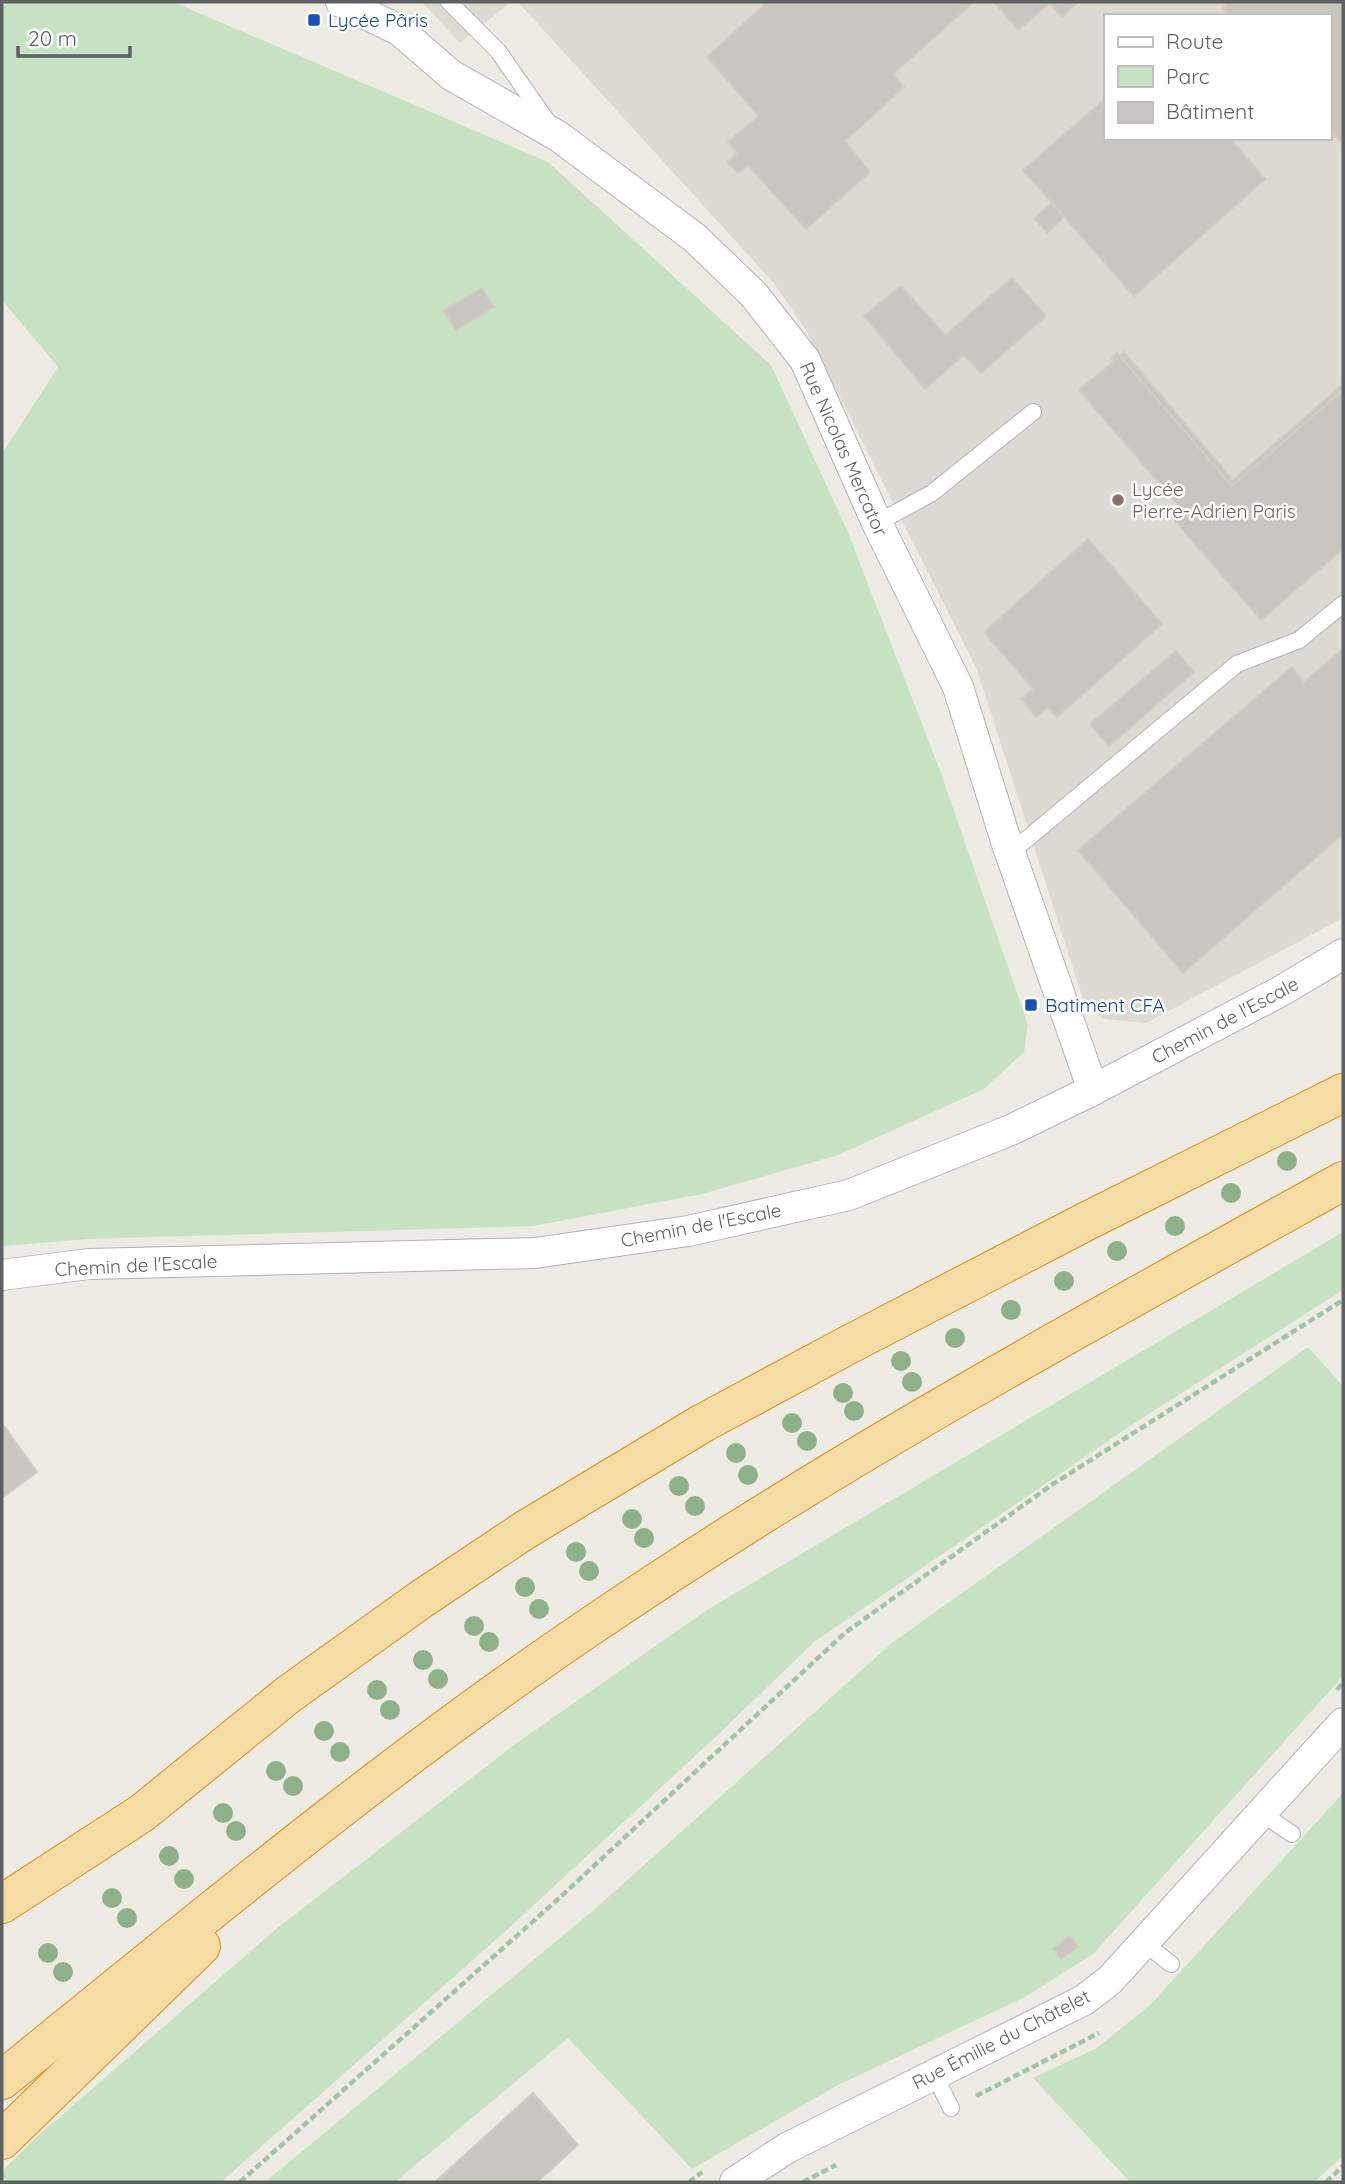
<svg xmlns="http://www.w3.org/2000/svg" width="1345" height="2184" font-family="Quicksand,sans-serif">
<rect width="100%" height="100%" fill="#eeebe5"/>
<g fill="#dddad3" fill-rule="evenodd">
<polygon points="422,2 511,2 460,43"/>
<path d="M 518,2 L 1343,2 L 1343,918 L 1146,1023 L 1103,1019 L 1082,996 L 977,670 L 806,330 L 772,281 ZM 1105,16 L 1329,16 L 1329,138 L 1105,138 Z"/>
</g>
<g fill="#c7e3c4">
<polygon points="2,2 173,2 548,162 771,365 847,530 941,773 1028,1025 1024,1052 984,1089 838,1155 702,1194 533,1226 88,1239 2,1246 2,454 58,367 2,300"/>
<polygon points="1343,1232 1343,1290 1130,1426 814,1642 722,1731 508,1929 221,2182 2,2182 2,2171 39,2135 276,1929 518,1742 707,1610"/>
<polygon points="1308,1347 1343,1386 1343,1676 1094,1953 1027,1996 836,2086 692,2169 568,2038 395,2182 265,2182 595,1909 893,1642"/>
<polygon points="1343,1793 1343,2156 1314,2182 1130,2182 1033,2078 1097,2048 1151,2004"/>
</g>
<g fill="#c9c6c1" stroke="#d2ccc4" stroke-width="2">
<polygon points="767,2 974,2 893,74 904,87 845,141 870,172 806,229 748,165 738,173 727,162 737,153 728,142 759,116 707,57"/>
<polygon points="994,2 1078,2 1062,17 1050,3 1018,30"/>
<polygon points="1230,2 1343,2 1343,145 1329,129 1329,16 1230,16 1223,8"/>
<polygon points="1105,99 1105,138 1230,138 1265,179 1134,296 1023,170"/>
<polygon points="1052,203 1064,217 1047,233 1034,218"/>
<polygon points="1012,278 1046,316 981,373 964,355 925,389 864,316 901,286 945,335"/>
<polygon points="482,288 494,307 456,330 443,311"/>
<polygon points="1124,352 1233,480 1343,384 1343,390 1232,486 1119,356"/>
<polygon points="1117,353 1232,486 1343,390 1343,549 1261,620 1175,521 1185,513 1079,390 1114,361 1111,358"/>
<polygon points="1088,539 1162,624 1057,717 1048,707 1036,717 1021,699 1033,689 984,632"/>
<polygon points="1343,649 1343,834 1183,973 1078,850 1292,667 1304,682"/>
<polygon points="1176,651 1194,672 1109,746 1090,724"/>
<polygon points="4,1426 37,1472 2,1498 2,1427"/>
<polygon points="1070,1936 1078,1947 1061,1959 1053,1949"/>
<polygon points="533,2093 578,2145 537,2182 435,2182"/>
</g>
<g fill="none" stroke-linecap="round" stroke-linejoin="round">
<g stroke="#b0b3b6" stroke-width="18">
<g id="service">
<polyline points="449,2 498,51 549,124"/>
<polyline points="877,523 932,493 1033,412"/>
<polyline points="1010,853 1237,664 1299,640 1343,604"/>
<polyline points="1263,1814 1292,1834"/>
<polyline points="1144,1943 1171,1964"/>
<polyline points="934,2074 951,2108"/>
</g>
</g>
<g stroke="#b0b3b6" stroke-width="32">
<g id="minor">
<polyline points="341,2 399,30 451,75 558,136 695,238 754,295 805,360 877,523 958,687 1007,844 1093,1090"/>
<polyline points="2,1275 89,1264 535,1253 688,1231 849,1195 1013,1129 1093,1090 1281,991 1343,954"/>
<polyline points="735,2182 787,2148 1084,2000 1110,1980 1343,1723"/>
</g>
</g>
<g stroke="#dd8b16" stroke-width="40">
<g id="trunk">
<polyline points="2,1904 142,1813 289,1694 420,1600 525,1530 703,1423 850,1344 1085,1222 1343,1093"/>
<path d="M 2,2080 C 194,1925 383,1767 588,1628 C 830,1463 1087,1323 1343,1181"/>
<polyline points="2,2140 201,1946"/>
</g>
</g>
<g stroke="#9fc5a6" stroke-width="4.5" stroke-dasharray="7 3.5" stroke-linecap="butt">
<polyline points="1337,1690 1343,1682"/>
<polyline points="976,2096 1099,2033"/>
<polyline points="240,2182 556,1901 846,1632 1053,1484 1343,1300"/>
<polyline points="689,2182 702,2172"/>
<polyline points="803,2182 836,2165"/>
<polyline points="1326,2182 1343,2166"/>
</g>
<use href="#service" stroke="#fff" stroke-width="16"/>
<use href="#minor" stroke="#fff" stroke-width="30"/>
<use href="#trunk" stroke="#f5dca4" stroke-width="38"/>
</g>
<g fill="#8fb189">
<circle cx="1287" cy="1161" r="10"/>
<circle cx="1231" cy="1193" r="10"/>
<circle cx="1175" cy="1226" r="10"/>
<circle cx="1117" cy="1251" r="10"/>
<circle cx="1064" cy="1281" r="10"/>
<circle cx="1011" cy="1310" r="10"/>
<circle cx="955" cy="1338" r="10"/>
<circle cx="901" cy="1361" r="10"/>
<circle cx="912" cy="1382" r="10"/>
<circle cx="843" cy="1393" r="10"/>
<circle cx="854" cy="1411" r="10"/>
<circle cx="792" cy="1423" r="10"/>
<circle cx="807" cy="1441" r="10"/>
<circle cx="736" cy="1453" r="10"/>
<circle cx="748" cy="1475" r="10"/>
<circle cx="679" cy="1486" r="10"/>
<circle cx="695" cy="1506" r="10"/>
<circle cx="632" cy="1519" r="10"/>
<circle cx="644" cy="1538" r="10"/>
<circle cx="576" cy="1552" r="10"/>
<circle cx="589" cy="1571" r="10"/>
<circle cx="525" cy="1587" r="10"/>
<circle cx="539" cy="1609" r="10"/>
<circle cx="474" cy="1626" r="10"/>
<circle cx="489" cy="1642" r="10"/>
<circle cx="423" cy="1660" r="10"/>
<circle cx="438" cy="1679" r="10"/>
<circle cx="377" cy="1690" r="10"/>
<circle cx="390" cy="1710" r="10"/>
<circle cx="324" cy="1731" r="10"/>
<circle cx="340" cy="1752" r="10"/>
<circle cx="276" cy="1771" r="10"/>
<circle cx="293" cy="1786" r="10"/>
<circle cx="223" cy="1813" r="10"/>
<circle cx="236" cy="1831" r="10"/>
<circle cx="169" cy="1856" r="10"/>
<circle cx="184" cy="1879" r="10"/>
<circle cx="112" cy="1898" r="10"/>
<circle cx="127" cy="1918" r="10"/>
<circle cx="48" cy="1953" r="10"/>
<circle cx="63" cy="1972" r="10"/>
</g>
<g fill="#1a4fb4" stroke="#fff" stroke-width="2.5">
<rect x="307" y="13" width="14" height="14" rx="3.5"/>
<rect x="1024" y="998" width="14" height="14" rx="3.5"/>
</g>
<circle fill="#8d6e63" stroke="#fff" stroke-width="2.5" cx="1118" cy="500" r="7"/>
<g text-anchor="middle" stroke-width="5" stroke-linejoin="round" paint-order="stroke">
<g font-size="19" fill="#164399" stroke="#fff" text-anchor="start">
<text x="328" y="27">Lycée Pâris</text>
<text x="1045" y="1012">Batiment CFA</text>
</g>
<g font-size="19" fill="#5d6164" stroke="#fff">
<text transform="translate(844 449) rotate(66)" y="7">Rue Nicolas Mercator</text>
<text transform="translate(1225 1020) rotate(-28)" y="7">Chemin de l'Escale</text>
<text transform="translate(701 1225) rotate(-11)" y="7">Chemin de l'Escale</text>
<text transform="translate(136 1265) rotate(-3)" y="7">Chemin de l'Escale</text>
<text transform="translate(1001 2039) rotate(-27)" y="7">Rue Émilie du Châtelet</text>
</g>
<g font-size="19" fill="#785e54" stroke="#fff" text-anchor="start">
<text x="1132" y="496">Lycée<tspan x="1132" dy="22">Pierre-Adrien Paris</tspan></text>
</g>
</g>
<rect width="1345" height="2184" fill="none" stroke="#5d6164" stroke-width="7"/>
<rect x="1104" y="14" width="228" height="126" fill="#ffffff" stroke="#bec0c1" stroke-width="2"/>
<rect x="1118" y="37" width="35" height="10" fill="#ffffff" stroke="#bec0c1" stroke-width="2"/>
<text x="1166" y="49" font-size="21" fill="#5d6164">Route</text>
<rect x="1118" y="66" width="35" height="21" fill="#c7e3c4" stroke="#bec0c1" stroke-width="2"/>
<text x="1166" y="84" font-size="21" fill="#5d6164">Parc</text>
<rect x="1118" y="102" width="35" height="21" fill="#c9c6c1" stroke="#bec0c1" stroke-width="2"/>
<text x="1166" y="119" font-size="21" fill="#5d6164">Bâtiment</text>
<path d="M18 46v10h112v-10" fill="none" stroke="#5d6164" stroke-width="3.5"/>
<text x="28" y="46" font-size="21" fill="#5d6164" stroke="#ffffff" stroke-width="5" paint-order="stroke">20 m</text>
</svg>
